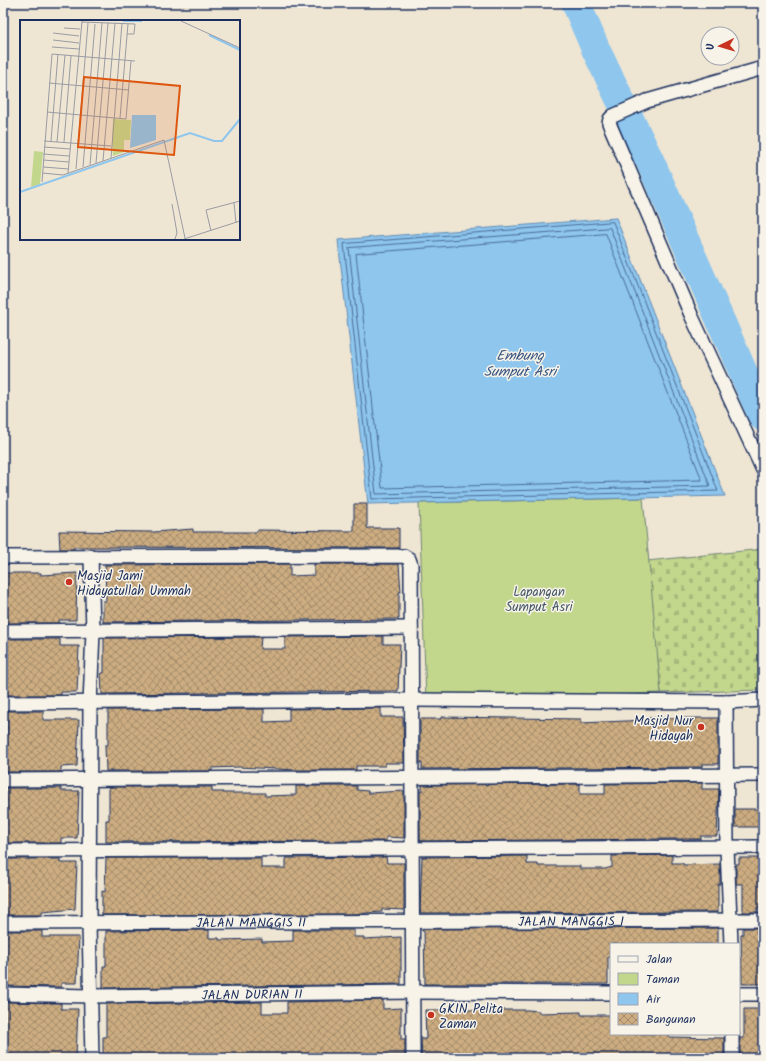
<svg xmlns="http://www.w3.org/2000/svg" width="766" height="1061" font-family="Kalam,sans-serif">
<defs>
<pattern id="cemetery-stones" width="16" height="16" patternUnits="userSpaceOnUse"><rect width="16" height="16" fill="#c3d78c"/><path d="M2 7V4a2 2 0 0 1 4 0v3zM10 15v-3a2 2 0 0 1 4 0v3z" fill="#a7b97b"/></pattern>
<pattern id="building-cross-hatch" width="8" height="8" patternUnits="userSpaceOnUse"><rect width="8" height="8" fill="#ccac80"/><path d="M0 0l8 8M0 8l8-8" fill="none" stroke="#a58c6c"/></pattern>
</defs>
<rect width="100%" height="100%" fill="#eee5d3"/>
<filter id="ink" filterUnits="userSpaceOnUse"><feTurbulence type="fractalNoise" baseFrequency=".025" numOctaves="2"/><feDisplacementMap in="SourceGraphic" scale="8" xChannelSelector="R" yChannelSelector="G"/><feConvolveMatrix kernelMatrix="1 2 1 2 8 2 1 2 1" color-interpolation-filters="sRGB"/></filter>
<g filter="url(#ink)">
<polygon fill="url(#cemetery-stones)" stroke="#6f8375" points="763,549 763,690 661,693 647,561"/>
<polygon fill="#c3d78c" stroke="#6f8375" points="643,498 661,693 426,700 419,503"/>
<polygon fill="#8ec6ed" stroke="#608ab4" points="616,218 725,496 368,504 338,240"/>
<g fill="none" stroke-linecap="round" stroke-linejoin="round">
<g stroke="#496b97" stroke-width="1">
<polygon points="613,222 718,491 372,499 344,244"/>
<polygon points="610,228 710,486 376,494 349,248"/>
<polygon points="606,234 702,480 382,488 356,254"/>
</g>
<polyline stroke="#8ec6ed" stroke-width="29" points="576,3 596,50 650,161 763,417"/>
</g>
<g fill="url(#building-cross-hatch)" stroke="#1b2f5e">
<polygon points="354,504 367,504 367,528 399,528 399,548 74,547 74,549 60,549 59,531 154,532 193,529 193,532 257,532 257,530 354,531"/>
<polygon points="290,564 290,576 314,575 314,564 399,564 401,592 399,592 399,619 103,622 103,601 106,601 105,565"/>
<polygon points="5,573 41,573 41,575 77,573 76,620 59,620 59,623 3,623"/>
<polygon points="383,636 383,644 400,644 398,691 102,694 101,673 104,673 104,638 261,637 260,649 285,649 285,637"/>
<polygon points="6,639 60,639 60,646 79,646 77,692 61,692 61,695 3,695 3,677 6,677"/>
<polygon points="381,708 381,717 403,717 404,763 385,763 385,766 356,766 356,770 296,770 238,767 212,768 212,771 106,771 105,745 108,745 108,710 264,709 264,722 289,721 289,709"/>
<polygon points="7,711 43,711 43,720 79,720 77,766 61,767 61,772 4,772 4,751 7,751"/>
<polygon points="441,717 581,719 581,723 648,720 648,718 718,718 718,764 702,764 702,767 422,769 422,763 420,763 420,719 441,719"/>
<polygon points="702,783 702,789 719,789 717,836 701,836 701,839 672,839 421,841 420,838 420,791 422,791 422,785 580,784 580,794 605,794 605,784"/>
<polygon points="296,786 357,786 357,790 368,791 368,793 404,791 404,838 386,837 386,841 106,842 106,820 109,820 109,787 212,787 212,792 223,792 223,793 265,793 265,796 296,795"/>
<polygon points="6,788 61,788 61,791 79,791 77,838 61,838 61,843 3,843 3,822 6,822"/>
<rect x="735" y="809" width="28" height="18"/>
<polygon points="672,855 672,863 683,863 683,865 720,864 720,884 718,884 718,912 421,913 420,910 422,857 527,856 527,864 538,864 538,866 580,866 580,869 605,869 612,867 612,856"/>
<polygon points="386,857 387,863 404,863 404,910 382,909 382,912 353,914 102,915 102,891 105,892 106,858 261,858 261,868 286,868 286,858"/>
<polygon points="739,858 763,858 763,908 757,908 757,912 743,912 743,884 736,884 736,864 739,864"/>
<polygon points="5,859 60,859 60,863 77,863 75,909 42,912 42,915 3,915"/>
<polygon points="718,928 718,944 611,944 611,957 608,957 608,984 425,984 424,931 422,931 422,929"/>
<polygon points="743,928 757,928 757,934 759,934 759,937 763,937 763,984 742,984 741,934 743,934"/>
<polygon points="209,930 209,938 219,938 219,940 262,939 262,942 293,941 293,930 354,930 354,937 364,937 364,939 401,937 401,984 103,988 103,966 106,966 106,931"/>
<polygon points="6,931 42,931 42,937 79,937 77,983 61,983 61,987 3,986 3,968 6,968"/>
<polygon points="383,1000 383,1009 401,1008 401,1039 405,1039 405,1055 383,1055 383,1058 103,1058 103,1037 106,1037 106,1004 262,1002 262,1013 287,1013 287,1002"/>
<polygon points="5,1002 61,1003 61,1009 78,1009 76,1056 60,1056 60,1058 3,1058 3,1040 6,1040"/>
<polygon points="744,1009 763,1009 763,1058 740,1056 740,1038 744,1038"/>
<polygon points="425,1010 528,1010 539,1011 539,1013 581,1012 581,1015 611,1015 611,1034 669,1034 669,1037 724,1038 724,1057 422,1058 421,1039 426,1039"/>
</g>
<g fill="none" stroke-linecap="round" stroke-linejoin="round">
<g stroke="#1b2f5e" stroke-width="16">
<g id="minor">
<polyline points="763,68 647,101 613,116 610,119 609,123 692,317 763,470"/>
<polyline points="91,556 93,631 90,704 89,924 92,1058"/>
<polyline points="3,557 404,556 409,559 411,565 413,1058"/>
<polyline points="3,631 411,628"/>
<polyline points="726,702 727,848 731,944"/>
<polyline points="3,703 412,700 726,702 763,700"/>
<polyline points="3,780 763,775"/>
<polyline points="3,851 763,847"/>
<path id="s1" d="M 3,923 L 763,920"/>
<path id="s2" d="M 3,994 L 90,996 L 414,992 L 611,993"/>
<polyline points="739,994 763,994"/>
<polyline points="732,1034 732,1058"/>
</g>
</g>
<use href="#minor" stroke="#f7f3e8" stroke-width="13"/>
</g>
</g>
<g fill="#c8321e" stroke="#f7f3e8" stroke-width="1.5">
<circle cx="69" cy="582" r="4"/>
<circle cx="701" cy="727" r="4"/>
<circle cx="431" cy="1015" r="4"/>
</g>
<g text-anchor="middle" stroke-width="3" stroke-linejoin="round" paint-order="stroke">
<g font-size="13" fill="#1b2f5e" stroke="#f7f3e8" text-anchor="start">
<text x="77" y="580">Masjid Jami<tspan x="77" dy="15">Hidayatullah Ummah</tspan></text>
<text x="693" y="725" text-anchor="end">Masjid Nur<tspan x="693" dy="15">Hidayah</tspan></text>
<text x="439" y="1013">GKIN Pelita<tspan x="439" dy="15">Zaman</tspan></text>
</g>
<g font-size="13" fill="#45596a" stroke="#f7f3e8">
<text x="539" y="596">Lapangan<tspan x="539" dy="15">Sumput Asri</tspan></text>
</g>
<g font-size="13" fill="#1b2f5e" stroke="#f7f3e8">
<text dy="5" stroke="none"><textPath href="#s1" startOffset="568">JALAN MANGGIS I</textPath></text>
<text dy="5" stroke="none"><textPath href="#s1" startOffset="248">JALAN MANGGIS II</textPath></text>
<text dy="5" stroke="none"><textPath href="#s2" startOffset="249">JALAN DURIAN II</textPath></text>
</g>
<g font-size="14" font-style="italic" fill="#385582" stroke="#f7f3e8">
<text x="520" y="360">Embung<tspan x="520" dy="16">Sumput Asri</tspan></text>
</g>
</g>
<g transform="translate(20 20)">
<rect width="220" height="220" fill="#eee5d3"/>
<path d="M 92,120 L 104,120 L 104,132 L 93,136 Z" fill="#c3d78c"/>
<path d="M 93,99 L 111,100 L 110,120 L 92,120 ZM 14,131 L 23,132 L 20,164 L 11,167 Z" fill="#c3d78c"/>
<path d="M 112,95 L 136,95 L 136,120 L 110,128 Z" fill="#8ec6ed"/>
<path fill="none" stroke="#8ec6ed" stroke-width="2" d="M 103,1 L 122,1M 189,15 L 220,30M 0,172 L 170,113 L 194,121 L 202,121 L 220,99"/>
<path fill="none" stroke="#9a9ca4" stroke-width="1" d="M 161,1 L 220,28M 62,2 L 115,4 L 114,14 L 107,14M 44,8 L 60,9M 33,13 L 59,16M 33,20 L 59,23M 32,27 L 59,29M 29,63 L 109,70M 27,92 L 106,99 L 111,41M 100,98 L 108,4M 24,121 L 91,126M 31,121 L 38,34M 37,122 L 45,35M 44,122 L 51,36M 24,127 L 50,129M 23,134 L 49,136M 91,138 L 102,3M 23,140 L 49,142M 83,141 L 95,3M 76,143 L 88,3M 70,145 L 82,3M 23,147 L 49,149M 63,147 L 75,4M 56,149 L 68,3M 22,153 L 43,155 L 144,120 L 165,218M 48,153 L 62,1M 22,162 L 32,34 L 115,41M 214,183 L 216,203M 152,184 L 157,213 L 155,219M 191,211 L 186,190 L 220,181M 164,219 L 220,201"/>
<path fill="#de5710" fill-opacity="0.15" stroke="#de5710" stroke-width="2" d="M 64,57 L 160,66 L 154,135 L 58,127 Z"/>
<rect width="220" height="220" fill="none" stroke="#1b2f5e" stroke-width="2"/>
</g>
<rect width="766" height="1061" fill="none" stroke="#f7f3e8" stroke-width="16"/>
<rect x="8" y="8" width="750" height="1045" fill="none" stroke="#1b2f5e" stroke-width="1.5" filter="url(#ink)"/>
<rect x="610" y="943" width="130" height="92" fill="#f7f3e8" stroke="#9fa5b1"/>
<rect x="618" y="956" width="20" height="6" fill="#f7f3e8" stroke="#9fa5b1"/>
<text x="646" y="963" font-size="12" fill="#1b2f5e">Jalan</text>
<rect x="618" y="973" width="20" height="12" fill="#c3d78c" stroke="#9fa5b1"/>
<text x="646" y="983" font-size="12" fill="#1b2f5e">Taman</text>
<rect x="618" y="993" width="20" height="12" fill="#8ec6ed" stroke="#9fa5b1"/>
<text x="646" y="1003" font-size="12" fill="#1b2f5e">Air</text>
<rect x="618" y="1013" width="20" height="12" fill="url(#building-cross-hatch)" stroke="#9fa5b1"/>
<text x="646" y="1023" font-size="12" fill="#1b2f5e">Bangunan</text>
<g transform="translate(720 46) rotate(265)"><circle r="19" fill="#f7f3e8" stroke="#9fa5b1"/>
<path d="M0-3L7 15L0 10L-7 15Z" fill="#c8321e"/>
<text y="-6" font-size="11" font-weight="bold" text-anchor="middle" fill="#1b2f5e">U</text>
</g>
</svg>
